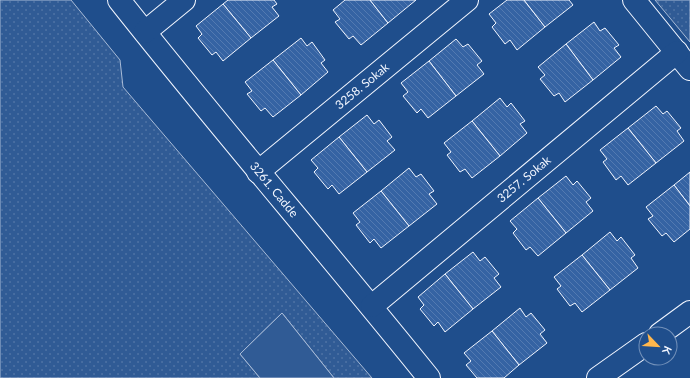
<svg xmlns="http://www.w3.org/2000/svg" width="690" height="378" font-family="Lato,sans-serif">
<defs>
<pattern id="green-dots" width="8" height="8" patternUnits="userSpaceOnUse"><rect width="8" height="8" fill="#305b95"/><path d="M2 2h.1M6 6h.1" fill="none" stroke="#4e73a5" stroke-width="1.8" stroke-linecap="round"/></pattern>
<pattern id="building-back-hatch" width="6" height="6" patternUnits="userSpaceOnUse"><rect width="6" height="6" fill="#3563a3"/><path d="M-1 5l2 2M0 0l6 6M5-1l2 2" fill="none" stroke="#537ab1"/></pattern>
</defs>
<rect width="100%" height="100%" fill="#1f4e8c"/>
<g fill="url(#green-dots)" stroke="#a8bbd7">
<polygon points="0,0 71,0 120,60 123,87 372,378 334,378 282,313 240,354 260,378 0,378"/>
<polygon points="655,0 690,0 690,42"/>
</g>
<polygon fill="#305b95" stroke="#a8bbd7" points="282,313 334,378 260,378 240,354"/>
<g fill="url(#building-back-hatch)" stroke="#f2f6ff">
<polygon points="228,0 274,0 277,4 272,7 279,16 251,38 223,4"/>
<polygon points="345,0 370,0 388,23 361,45 353,36 349,39 335,22 340,19 333,10"/>
<polygon points="370,0 416,0 388,23"/>
<polygon points="507,0 524,0 545,27 517,50 510,40 505,44 492,27 496,23 489,14"/>
<polygon points="524,0 569,0 573,5 545,27"/>
<polygon points="223,4 251,38 223,61 216,52 212,55 198,38 202,34 196,26"/>
<polygon points="594,22 600,31 605,28 619,45 614,48 621,57 593,80 566,44"/>
<polygon points="301,38 307,46 312,42 325,60 321,63 328,72 301,95 273,60"/>
<polygon points="456,39 463,47 468,44 482,61 477,65 484,74 456,96 429,61"/>
<polygon points="566,44 593,80 565,102 559,93 554,96 540,79 545,75 538,67"/>
<polygon points="273,60 301,95 273,117 265,108 261,111 247,94 252,91 245,82"/>
<polygon points="429,61 456,96 428,118 421,109 417,113 403,96 408,92 401,83"/>
<polygon points="500,98 507,107 511,103 525,121 520,124 527,133 500,156 472,121"/>
<polygon points="656,106 663,114 667,111 681,128 677,131 684,141 656,163 628,128"/>
<polygon points="367,115 374,124 379,120 392,137 387,141 395,150 367,172 339,137"/>
<polygon points="472,121 500,156 472,178 465,169 460,172 447,155 451,152 444,143"/>
<polygon points="628,128 656,163 628,185 621,176 616,180 603,162 607,159 600,150"/>
<polygon points="339,137 367,172 339,194 332,185 328,189 314,172 318,168 311,160"/>
<polygon points="409,168 416,177 421,174 434,191 429,194 437,204 409,226 381,191"/>
<polygon points="690,172 690,206 674,185"/>
<polygon points="566,176 573,185 577,181 591,198 586,202 593,211 566,233 538,198"/>
<polygon points="674,185 690,206 690,229 674,242 666,233 662,236 648,219 653,216 646,207"/>
<polygon points="381,191 409,226 381,248 374,239 370,243 356,225 360,222 353,213"/>
<polygon points="538,198 566,233 538,256 530,247 526,250 513,233 517,229 510,221"/>
<polygon points="610,232 617,241 621,237 635,255 631,258 638,268 610,290 582,255"/>
<polygon points="473,252 480,261 485,257 499,274 494,278 501,287 473,309 445,274"/>
<polygon points="582,255 610,290 582,312 575,303 570,306 557,289 561,286 554,277"/>
<polygon points="445,274 473,309 445,332 438,322 434,326 420,309 424,305 418,297"/>
<polygon points="520,308 526,317 531,313 545,330 540,334 547,343 519,365 492,331"/>
<polygon points="492,331 519,365 504,378 477,378 466,365 471,361 464,353"/>
</g>
<g fill="none" stroke-linecap="round" stroke-linejoin="round">
<g stroke="#f2f6ff" stroke-width="24">
<g id="minor">
<path id="s1" d="M 119,0 C 220,128 327,251 429,378"/>
<polyline points="634,0 690,69"/>
<polyline points="145,32 184,0"/>
<path id="s2" d="M 258,172 L 467,0"/>
<path id="s3" d="M 372,306 L 677,52"/>
<polyline points="660,334 690,312"/>
<polyline points="598,378 646,344"/>
</g>
</g>
<use href="#minor" stroke="#1f4e8c" stroke-width="22"/>
</g>
<g text-anchor="middle" stroke-width="3" stroke-linejoin="round" paint-order="stroke">
<g font-size="12" fill="#f2f6ff" stroke="#1f4e8c">
<text dy="4" stroke="none"><textPath href="#s2" startOffset="135">3258. Sokak</textPath></text>
<text dy="4" stroke="none"><textPath href="#s3" startOffset="198">3257. Sokak</textPath></text>
<text dy="4" stroke="none"><textPath href="#s1" startOffset="245">3261. Cadde</textPath></text>
</g>
</g>
<g transform="translate(658 346) rotate(115)"><circle r="19" fill="#1f4e8c" stroke="#7391ba"/>
<path d="M0-3L7 15L0 10L-7 15Z" fill="#ffb74d"/>
<text y="-6" font-size="11" font-weight="bold" text-anchor="middle" fill="#f2f6ff">K</text>
</g>
</svg>
